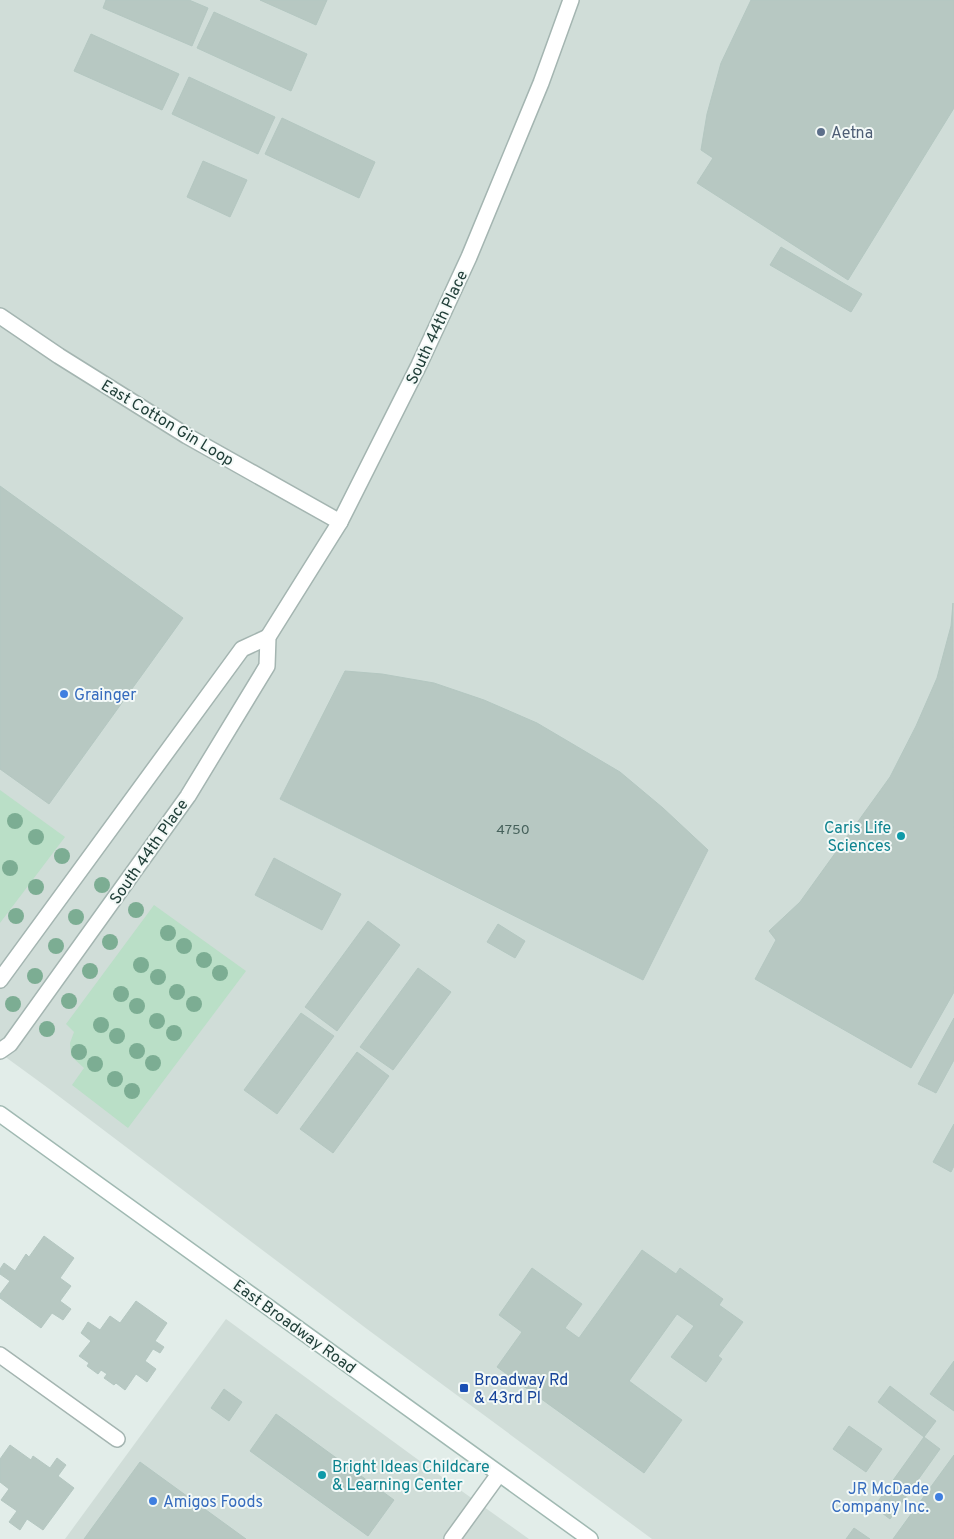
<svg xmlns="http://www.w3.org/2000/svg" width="954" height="1539" font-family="Overpass,sans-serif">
<rect width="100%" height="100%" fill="#e2ede9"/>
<g fill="#d0ddd8">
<polygon points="0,0 954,0 954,1539 652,1539 367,1329 48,1088 0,1053"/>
<polygon points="226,1319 428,1467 529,1539 65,1539"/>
</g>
<g fill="#badfc7">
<polygon points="0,790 65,837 0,923"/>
<polygon points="154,905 246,971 128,1128 72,1085 84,1068 71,1056 70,1043 74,1032 66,1024"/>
</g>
<g fill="#b7c8c2" stroke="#b4c7c1">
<polygon points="106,0 189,0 208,8 192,46 103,8"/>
<polygon points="260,0 327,0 316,25"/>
<polygon points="751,0 954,0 954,108 848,280 697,183 713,158 701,150 707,114 721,63"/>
<polygon points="214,12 307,54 291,91 197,48"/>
<polygon points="91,34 179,74 162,110 74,71"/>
<polygon points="189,77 275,117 258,154 172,114"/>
<polygon points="282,118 375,162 359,198 265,154"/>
<polygon points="203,161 247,180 230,217 187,197"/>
<polygon points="781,247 862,294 851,312 770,265"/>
<polygon points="0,486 183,618 49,804 0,769"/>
<polygon points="953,603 954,992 911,1068 755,979 776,940 769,931 800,902 890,777 916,726 937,678 951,626"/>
<polygon points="345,671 382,674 434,683 484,700 537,723 620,772 663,808 708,850 643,980 280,799"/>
<polygon points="274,858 341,894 322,930 255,895"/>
<polygon points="368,921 400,945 337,1031 305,1007"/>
<polygon points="498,924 525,941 515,958 487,942"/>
<polygon points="418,968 451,992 393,1070 360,1047"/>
<polygon points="301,1013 334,1036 277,1114 244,1090"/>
<polygon points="954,1018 954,1060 936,1093 918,1084"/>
<polygon points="357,1052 389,1076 333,1153 300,1129"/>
<polygon points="954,1124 954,1166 951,1172 933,1162"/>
<polygon points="44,1236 74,1258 60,1278 71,1286 60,1301 71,1309 63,1320 52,1313 41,1328 0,1298 0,1294 10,1281 0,1274 0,1269 4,1263 15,1271 26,1254 29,1257"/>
<polygon points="642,1250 676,1274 680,1268 723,1299 719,1305 743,1322 718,1356 722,1359 706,1382 671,1357 694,1326 677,1314 629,1381 682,1420 644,1473 497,1367 522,1332 499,1315 532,1268 582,1304 565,1328 579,1338"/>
<polygon points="136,1301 167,1323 155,1341 164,1347 160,1353 153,1349 145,1361 156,1369 147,1382 136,1374 125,1390 116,1383 114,1385 104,1378 107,1374 101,1370 98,1374 87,1366 89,1363 79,1356 91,1341 81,1333 88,1322 100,1330 110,1316 120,1323"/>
<polygon points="954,1361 954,1411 930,1394"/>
<polygon points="890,1386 936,1421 924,1437 878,1402"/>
<polygon points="224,1389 242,1402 229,1421 211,1408"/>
<polygon points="276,1414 394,1500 368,1536 250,1451"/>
<polygon points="849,1426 882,1449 866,1472 833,1449"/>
<polygon points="924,1437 940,1449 890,1519 874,1507"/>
<polygon points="10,1445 31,1460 33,1456 50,1468 57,1458 66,1465 58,1476 74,1488 43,1530 27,1519 20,1530 9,1522 17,1511 1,1500 9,1489 0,1482 0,1459"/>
<polygon points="954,1455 954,1539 893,1539"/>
<polygon points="140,1462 246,1539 84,1539"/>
<polygon points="854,1528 870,1539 846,1539"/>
</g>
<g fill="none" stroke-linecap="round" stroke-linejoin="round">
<g stroke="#a4b5b1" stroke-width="18">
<g id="minor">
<polyline points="0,316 59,356 187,436 340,522"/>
<polyline points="0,980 242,649 268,637"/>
<polyline points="0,1051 10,1044 188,796 267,666 268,637 340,522 419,365 469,257 541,83 571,0"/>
<polyline points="0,1355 117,1439"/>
<polyline points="452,1539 499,1474"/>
</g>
</g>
<g stroke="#a0b9b2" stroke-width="18">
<polyline id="secondary" points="0,1114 590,1539"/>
</g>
<use href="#minor" stroke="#fff" stroke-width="15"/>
<use href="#secondary" stroke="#fff" stroke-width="15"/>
</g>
<g fill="#7cad93">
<circle cx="15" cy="821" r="8"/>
<circle cx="36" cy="837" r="8"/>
<circle cx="62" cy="856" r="8"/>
<circle cx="10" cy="868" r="8"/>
<circle cx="102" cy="885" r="8"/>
<circle cx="36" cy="887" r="8"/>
<circle cx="136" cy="910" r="8"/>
<circle cx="16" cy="916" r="8"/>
<circle cx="76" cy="917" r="8"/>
<circle cx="168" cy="933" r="8"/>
<circle cx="110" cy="942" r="8"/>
<circle cx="56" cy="946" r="8"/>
<circle cx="184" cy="946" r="8"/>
<circle cx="204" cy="960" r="8"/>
<circle cx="141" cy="965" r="8"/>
<circle cx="90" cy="971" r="8"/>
<circle cx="220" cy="973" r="8"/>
<circle cx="35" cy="976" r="8"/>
<circle cx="158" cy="977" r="8"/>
<circle cx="177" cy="992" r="8"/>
<circle cx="121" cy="994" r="8"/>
<circle cx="69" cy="1001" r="8"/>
<circle cx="13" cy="1004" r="8"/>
<circle cx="194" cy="1004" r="8"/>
<circle cx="137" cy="1006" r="8"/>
<circle cx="157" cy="1021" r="8"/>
<circle cx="101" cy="1025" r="8"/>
<circle cx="47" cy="1029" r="8"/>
<circle cx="174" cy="1033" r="8"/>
<circle cx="117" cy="1036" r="8"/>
<circle cx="137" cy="1051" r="8"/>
<circle cx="79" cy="1052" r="8"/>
<circle cx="153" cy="1063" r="8"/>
<circle cx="95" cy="1064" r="8"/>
<circle cx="115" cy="1079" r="8"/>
<circle cx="132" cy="1091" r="8"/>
</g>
<circle fill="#5c6f8a" stroke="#f3f9f7" stroke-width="2" cx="821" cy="132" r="5"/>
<g fill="#3f7fe0" stroke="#f3f9f7" stroke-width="2">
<circle cx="64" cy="694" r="5"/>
<circle cx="939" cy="1497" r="5"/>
<circle cx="153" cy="1501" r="5"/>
</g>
<g fill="#0f9aa8" stroke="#f3f9f7" stroke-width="2">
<circle cx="901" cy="836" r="5"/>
<circle cx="322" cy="1475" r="5"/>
</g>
<rect fill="#1a4fb4" stroke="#f3f9f7" stroke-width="2" x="459" y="1383" width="10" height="10" rx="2.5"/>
<g text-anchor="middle" stroke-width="4" stroke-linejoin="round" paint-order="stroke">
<g font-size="14" fill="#46615b">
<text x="513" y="834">4750</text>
</g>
<g font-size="16" fill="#4e5e75" stroke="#f3f9f7" text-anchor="start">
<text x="831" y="138">Aetna</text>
</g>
<g font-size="16" fill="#213f39" stroke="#f3f9f7">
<text transform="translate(436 327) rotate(-65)" y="6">South 44th Place</text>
<text transform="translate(168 422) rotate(31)" y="6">East Cotton Gin Loop</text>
<text transform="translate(148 851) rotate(-55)" y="6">South 44th Place</text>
<text transform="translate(295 1326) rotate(36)" y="6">East Broadway Road</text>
</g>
<g font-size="16" fill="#366cbe" stroke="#f3f9f7" text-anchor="start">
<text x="74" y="700">Grainger</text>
<text x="929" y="1494" text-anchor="end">JR McDade<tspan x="929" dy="18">Company Inc.</tspan></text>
<text x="163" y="1507">Amigos Foods</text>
</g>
<g font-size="16" fill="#0d838f" stroke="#f3f9f7" text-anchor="end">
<text x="891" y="833">Caris Life<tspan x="891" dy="18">Sciences</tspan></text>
<text x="332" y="1472" text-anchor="start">Bright Ideas Childcare<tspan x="332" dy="18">&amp; Learning Center</tspan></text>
</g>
<g font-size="16" fill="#164399" stroke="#f3f9f7" text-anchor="start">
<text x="474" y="1385">Broadway Rd<tspan x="474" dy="18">&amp; 43rd Pl</tspan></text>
</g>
</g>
</svg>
